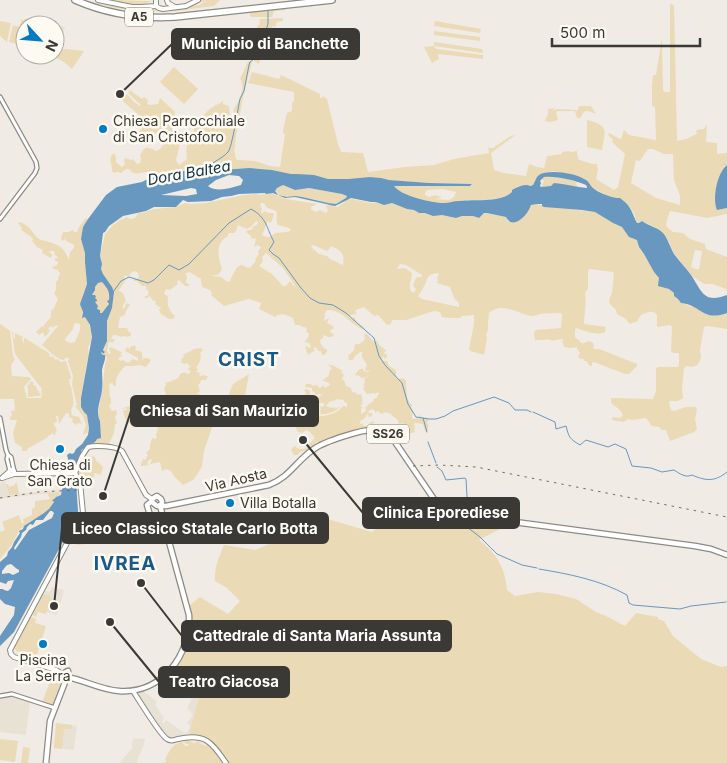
<svg xmlns="http://www.w3.org/2000/svg" width="727" height="763" font-family="Inter,sans-serif">
<rect width="100%" height="100%" fill="#f0ece5"/>
<g fill="#e8e2d4">
<polygon points="54,25 65,27 62,40 57,39 55,40"/>
<polygon points="5,481 9,495 45,491 61,490 61,492 5,498 0,499 0,483"/>
<polygon points="52,587 64,590 57,615 47,612 41,593 42,590 50,592"/>
<polygon points="217,648 201,737 174,739 168,739 163,735 137,695 143,691 157,702 155,705 164,718 162,722 164,723 166,720 186,734 191,726 187,723 193,715 190,711 187,708 191,701 191,677"/>
<polygon points="10,695 30,701 26,735 0,732 0,697"/>
<polygon points="56,723 77,726 74,750 54,748"/>
<polygon points="133,738 145,739 144,744 142,749 142,750 138,758 138,759 137,763 119,763 133,747 132,745"/>
</g>
<g fill="#eadab6" fill-rule="evenodd">
<polygon points="113,0 149,1 153,0 145,4 145,6 137,6 113,2"/>
<polygon points="201,0 220,0 214,6 189,9 188,6 199,5 206,1 194,4"/>
<path d="M 98,2 L 114,6 L 138,9 L 154,7 L 160,10 L 188,7 L 188,10 C 165,12 118,13 98,2 Z"/>
<path d="M 670,4 L 674,5 L 677,141 L 686,139 L 697,134 L 696,130 L 704,129 L 707,124 L 706,142 L 717,143 L 717,154 L 727,153 L 727,165 L 724,167 L 717,210 L 727,208 L 727,214 L 707,218 L 670,211 L 666,224 L 667,227 L 673,232 L 683,233 L 690,239 L 705,244 L 706,249 L 727,257 L 727,291 L 726,289 L 713,284 L 704,284 L 692,276 L 674,253 L 669,242 L 656,228 L 642,221 L 639,223 L 637,223 L 634,213 L 629,206 L 592,188 L 583,178 L 553,171 L 541,174 L 537,177 L 533,185 C 527,187 521,187 515,190 C 512,192 509,195 506,196 C 492,201 477,200 463,200 C 457,201 450,203 444,203 C 431,203 401,196 394,186 L 470,186 L 472,184 L 429,183 L 389,180 L 381,178 L 370,177 L 348,179 L 328,179 L 297,174 L 291,174 L 272,170 L 249,168 L 222,170 L 211,171 L 176,171 L 148,178 L 148,172 C 140,172 135,177 129,169 L 126,169 L 121,173 L 118,172 L 114,173 C 110,169 113,173 112,168 C 111,162 108,158 114,153 L 116,157 L 116,162 L 122,167 L 125,164 L 124,162 L 125,158 L 131,160 L 133,159 L 137,164 L 140,163 L 141,159 L 140,155 C 141,154 142,152 143,150 C 147,145 152,150 157,151 L 160,149 L 170,135 L 169,132 L 166,129 L 158,131 L 151,138 L 151,144 L 149,145 L 147,135 L 144,135 L 140,137 L 136,133 L 141,130 L 143,126 L 140,123 L 139,115 L 125,103 L 121,98 L 127,94 L 134,102 L 140,106 L 141,105 L 128,93 L 130,90 L 142,99 L 144,97 L 148,100 L 147,104 L 151,105 L 158,104 L 160,98 L 175,112 L 173,123 L 171,124 L 174,133 L 177,134 L 175,135 L 176,137 L 179,137 L 180,138 L 179,142 L 180,144 L 176,160 L 179,165 L 187,159 C 186,143 185,147 195,134 L 193,131 L 194,128 L 202,127 L 201,123 L 203,120 L 206,118 L 204,116 C 208,108 216,106 223,101 L 223,104 L 229,106 L 230,121 L 232,121 C 234,116 233,113 234,109 C 235,106 237,104 238,102 C 242,94 244,85 240,78 C 244,73 245,65 249,61 L 252,62 L 243,97 L 236,135 L 235,148 L 234,150 L 236,159 L 238,160 L 255,161 L 270,166 L 280,167 L 285,134 L 283,133 L 283,130 L 287,113 L 292,111 L 292,103 L 294,101 L 294,92 L 248,83 L 252,72 L 279,79 L 281,75 L 320,94 L 320,98 L 322,98 L 323,96 L 327,99 L 338,144 L 341,152 L 363,153 L 368,172 L 405,167 L 434,165 L 454,159 L 489,153 L 488,146 L 489,148 L 493,148 L 509,137 L 517,134 L 491,153 L 494,170 L 504,173 L 526,176 L 529,164 L 537,167 L 544,168 L 547,156 L 562,154 L 562,152 L 569,151 L 570,152 L 577,151 L 578,159 L 580,160 L 592,164 L 597,164 L 598,170 L 596,179 L 614,190 L 618,187 L 625,154 L 612,142 L 613,140 L 609,136 L 608,133 C 613,134 616,138 621,139 L 624,130 L 629,135 L 656,140 L 655,107 L 652,106 L 652,85 L 653,75 L 656,75 L 662,37 L 663,89 L 664,92 L 670,92 ZM 648,149 L 653,149 L 664,154 L 673,154 L 674,180 L 680,196 L 680,205 L 656,198 L 631,183 L 636,160 L 640,161 ZM 443,189 L 456,192 L 454,197 L 449,200 L 435,199 L 441,198 L 441,197 L 435,195 L 429,197 L 425,195 L 425,193 L 427,190 ZM 695,250 L 702,251 L 699,270 L 691,267 Z"/>
<polygon points="286,7 286,10 274,11 272,17 252,17 250,16 250,11 267,9 267,12 268,12 269,9"/>
<path d="M 283,18 L 283,21 L 277,22 L 275,27 L 272,26 C 270,34 270,41 267,48 C 265,54 260,57 259,64 L 251,59 L 253,56 L 248,52 L 252,47 L 249,42 L 249,38 L 252,33 L 259,25 L 260,19 Z"/>
<polygon points="24,19 29,20 29,21 31,22 31,25 25,25 25,42 21,41 20,45 9,42 13,25 20,27 21,20 24,20"/>
<polygon points="0,21 11,23 7,42 0,36"/>
<polygon points="435,21 481,29 480,33 434,26"/>
<polygon points="434,31 480,37 480,41 434,35"/>
<polygon points="434,42 482,49 483,53 434,46 436,49 483,55 483,59 438,54 439,59 432,63 424,47 434,46"/>
<polygon points="65,49 84,51 72,69 64,62 50,55 55,55 55,50"/>
<polygon points="174,67 198,89 184,104 160,82"/>
<path d="M 579,106 L 591,106 L 596,114 C 588,111 584,108 581,118 L 577,118 L 575,111 L 558,111 L 556,112 L 558,120 L 551,122 L 545,121 L 548,114 L 548,109 L 555,108 L 552,111 L 557,109 L 576,110 L 576,111 L 578,110 Z"/>
<path d="M 587,120 C 610,126 605,131 602,150 L 587,147 Z"/>
<path d="M 544,177 C 555,176 567,178 577,182 L 576,184 L 578,187 L 541,187 L 544,181 L 542,179 Z"/>
<polygon points="283,185 295,190 309,188 342,194 347,196 346,198 336,204 328,203 302,197 287,197 279,195 275,191 277,188"/>
<path d="M 271,193 L 286,199 L 317,204 L 311,207 L 311,209 L 316,212 L 320,210 L 326,213 L 328,211 L 326,206 C 331,202 333,207 338,207 L 347,200 L 352,199 L 371,203 L 377,202 L 382,204 L 392,203 L 407,209 L 414,210 L 419,213 L 425,213 L 431,215 L 442,215 L 456,218 L 462,216 L 473,216 L 479,218 L 484,213 L 487,213 L 506,217 C 508,222 507,221 512,222 C 522,223 527,213 531,205 L 537,204 L 549,207 L 595,212 L 613,223 L 622,227 L 632,239 L 637,239 L 639,248 L 644,254 L 654,272 L 659,278 L 662,287 C 667,287 670,290 674,293 L 674,296 L 683,304 L 685,304 L 691,307 L 694,306 C 707,315 711,318 727,313 L 727,329 L 708,326 L 704,327 L 700,350 L 701,357 L 700,361 L 697,365 L 692,367 L 686,366 L 684,368 L 682,389 L 683,398 L 678,401 L 670,401 L 669,403 L 671,410 L 674,411 L 686,407 L 696,407 L 697,410 L 695,419 L 697,429 L 694,432 L 670,441 L 666,430 L 662,430 L 659,427 L 652,426 L 646,418 L 632,420 L 628,419 L 624,422 L 612,420 L 613,417 L 620,418 L 623,415 L 620,410 L 611,403 L 611,398 L 653,399 L 656,391 L 656,368 L 659,367 L 678,367 L 679,365 L 679,353 L 673,353 L 671,351 L 672,327 L 670,325 L 658,327 L 657,326 L 657,315 C 653,309 646,313 641,315 L 640,317 L 638,319 L 638,321 L 630,324 L 628,322 L 626,319 L 617,314 L 616,310 L 610,304 L 609,300 L 612,293 L 614,274 L 613,272 L 590,269 L 588,271 L 588,289 L 585,293 C 587,303 584,314 584,324 L 606,327 L 605,332 C 597,336 585,331 576,328 L 575,330 L 575,337 L 577,339 L 579,340 L 580,342 C 583,345 585,342 589,341 L 593,343 L 594,345 L 593,348 L 595,349 L 599,349 L 637,364 L 637,366 L 629,374 L 625,374 L 594,362 L 592,363 L 592,366 L 590,366 L 586,361 L 584,361 L 584,359 L 581,359 L 578,357 L 580,353 L 577,349 L 577,347 L 570,348 L 564,347 L 563,343 L 561,341 L 563,341 L 563,339 L 555,340 L 554,341 L 547,339 L 545,340 L 535,340 L 534,333 L 536,330 L 561,328 L 562,315 L 561,313 C 554,313 547,313 540,314 C 537,315 535,316 532,316 C 518,314 502,301 489,313 L 488,324 L 488,330 L 486,334 L 487,338 L 484,355 L 470,351 L 469,349 L 474,324 L 474,315 L 462,316 L 460,318 L 450,318 L 442,317 L 440,312 L 434,311 L 406,320 L 392,320 L 391,324 L 387,325 L 378,315 L 374,316 L 364,307 L 356,310 L 355,311 L 357,314 L 351,315 L 349,317 L 352,319 L 355,317 L 356,322 L 365,328 L 363,329 C 350,325 343,309 327,310 L 325,313 L 324,321 L 329,318 L 327,323 L 333,326 L 334,328 L 331,330 L 330,332 L 334,334 L 332,337 L 328,337 L 324,335 L 323,338 L 320,340 C 321,345 322,347 327,350 L 327,352 L 324,355 L 322,355 L 321,351 L 319,351 L 315,347 L 313,348 L 315,350 L 308,355 L 305,346 L 307,346 L 309,348 L 311,347 L 309,343 L 304,342 L 308,338 L 309,333 L 306,332 L 307,329 L 305,327 L 302,327 L 300,325 L 295,325 L 293,318 C 286,315 281,312 275,317 L 259,309 L 261,303 L 249,299 L 224,306 L 211,295 L 212,293 L 210,290 L 202,287 L 201,279 C 197,277 194,274 189,272 L 185,274 L 187,276 L 186,283 L 189,284 L 189,286 L 185,286 L 179,280 L 177,282 L 178,284 L 170,290 L 166,289 L 164,294 L 168,296 C 167,304 168,310 175,316 L 173,319 L 169,319 L 161,314 L 159,310 L 161,308 L 155,304 L 156,302 L 154,300 L 153,301 L 150,296 L 145,299 L 145,296 L 147,296 L 149,293 L 148,290 L 146,289 L 146,286 L 142,286 L 137,281 L 134,281 L 134,279 L 138,279 L 139,276 L 138,273 L 135,271 L 132,272 L 129,276 L 124,276 L 125,281 L 119,290 L 119,291 L 122,292 C 130,305 122,300 123,309 L 124,309 L 126,304 L 127,303 L 130,305 L 126,311 L 125,315 L 120,317 L 118,327 L 119,328 L 127,328 L 129,332 L 131,333 L 131,335 L 128,337 L 123,336 L 122,337 L 116,335 L 113,335 L 111,339 L 114,339 L 115,340 L 112,343 L 109,341 L 107,351 L 109,354 L 111,353 L 109,349 L 111,347 L 121,352 L 122,353 L 120,355 L 123,356 L 120,357 L 118,359 L 120,361 L 123,360 L 128,363 L 133,359 L 138,361 L 138,358 L 125,351 L 127,347 L 130,349 L 130,347 L 133,346 L 134,345 L 136,347 L 135,350 L 142,352 L 142,356 L 143,357 L 141,362 L 144,358 L 147,358 L 151,360 L 146,367 L 139,365 L 134,366 L 125,366 C 119,373 115,377 116,386 L 114,386 L 112,383 L 109,384 L 110,398 L 111,398 L 111,404 L 109,404 L 110,408 L 112,411 L 116,410 L 117,414 L 115,417 L 117,423 L 115,424 L 114,433 L 108,446 L 89,445 L 97,439 L 100,431 L 98,416 L 100,401 L 102,394 L 105,364 L 107,358 L 105,355 L 103,355 L 102,354 L 105,352 L 104,350 L 107,341 L 107,321 L 112,308 L 114,292 L 112,287 L 103,274 L 101,269 L 102,264 L 100,256 L 105,234 L 113,225 L 120,220 L 127,217 L 130,219 L 135,218 L 138,213 L 142,213 L 154,209 L 176,207 L 185,203 L 191,204 L 206,203 L 244,195 L 255,194 L 260,195 ZM 261,203 L 264,203 L 266,207 L 276,211 C 278,216 275,220 278,225 L 289,228 L 291,230 L 288,232 L 275,233 C 271,238 267,238 262,235 L 268,221 L 270,223 L 272,221 L 274,214 L 273,213 L 268,213 L 265,211 L 263,213 L 261,213 L 262,208 L 260,206 ZM 256,221 L 258,222 L 257,225 L 254,226 L 251,230 L 248,230 L 246,232 L 251,236 L 251,238 L 256,239 L 254,247 L 257,245 L 261,247 L 258,252 L 259,254 L 256,258 L 255,261 L 256,262 L 255,262 L 251,267 L 248,268 L 242,265 L 240,265 L 238,267 L 237,267 L 229,282 L 226,281 L 221,277 L 212,276 L 213,275 C 218,276 220,273 222,269 C 218,258 215,243 227,237 L 229,233 L 235,233 L 238,225 L 247,229 L 252,226 ZM 313,245 L 327,251 L 330,248 L 331,246 C 341,250 345,254 343,265 L 330,259 L 327,256 L 319,254 L 311,247 ZM 266,253 L 283,268 L 296,287 L 293,285 L 290,281 L 286,286 L 283,286 L 272,274 L 259,266 L 263,261 L 262,257 ZM 400,264 L 406,265 L 422,275 L 422,277 L 417,277 L 415,280 L 413,286 L 416,289 L 414,293 L 411,291 C 408,286 412,279 412,273 L 405,268 L 397,269 L 397,268 ZM 437,273 L 439,274 L 437,278 L 438,280 L 437,283 L 450,287 L 454,298 L 459,303 L 459,307 L 422,299 L 418,296 C 420,293 422,291 423,288 C 429,280 424,275 437,273 Z"/>
<path d="M 86,218 L 88,220 L 83,227 L 81,241 L 83,244 L 85,253 L 85,262 L 87,284 L 83,294 L 82,318 L 85,316 C 90,325 95,338 88,347 L 89,357 L 87,361 L 81,398 L 84,412 L 87,415 L 89,428 L 87,433 L 83,435 L 86,424 L 85,423 L 83,416 L 75,406 L 77,405 L 72,385 L 73,376 L 68,361 L 69,359 L 67,357 L 65,359 L 62,360 L 56,357 L 42,345 L 58,326 L 56,325 L 53,328 L 52,326 L 48,328 L 50,331 L 45,337 L 43,332 L 39,335 L 36,332 L 42,326 L 44,327 L 44,325 L 51,317 L 51,311 L 54,308 L 58,299 L 54,293 L 56,290 L 56,282 L 58,280 L 58,278 L 60,274 L 58,270 L 54,269 L 52,267 L 57,265 L 58,263 L 57,261 L 55,261 L 55,258 L 59,258 L 55,255 L 54,251 L 49,251 L 52,255 L 51,258 L 42,253 L 43,250 L 37,247 L 32,241 L 33,239 C 30,235 25,233 21,230 L 22,228 L 18,223 L 20,222 C 22,223 25,224 27,226 C 32,229 34,237 41,240 C 44,241 47,241 49,242 C 61,246 64,248 69,260 L 70,252 L 74,248 L 74,245 L 66,241 L 65,239 L 62,241 L 61,238 L 63,232 L 69,232 L 73,230 L 74,232 L 77,232 L 79,227 ZM 76,323 L 80,324 L 80,330 L 75,342 L 71,343 L 66,341 L 65,339 L 73,329 L 74,324 Z"/>
<path d="M 102,282 C 107,288 112,294 108,302 L 108,306 L 102,313 L 100,313 L 100,310 L 97,309 L 97,306 L 95,302 L 97,301 L 95,298 L 96,297 L 91,294 L 94,293 L 95,287 L 98,283 Z"/>
<path d="M 0,324 L 10,331 L 13,356 L 15,359 L 11,365 L 12,376 L 29,377 L 31,379 L 24,387 L 27,398 L 41,398 L 42,394 L 41,390 L 42,389 L 15,354 L 12,332 L 13,332 L 14,339 L 15,339 L 15,333 L 23,337 L 22,338 L 23,343 L 24,342 L 24,338 L 25,338 L 50,354 L 49,356 L 50,357 L 52,356 L 56,360 L 57,359 L 61,362 L 66,361 L 71,377 L 71,379 L 69,379 L 70,386 L 71,386 C 72,395 76,403 71,410 L 72,413 L 71,415 L 79,417 L 82,424 L 78,423 L 77,425 L 72,422 L 73,419 L 69,417 L 69,414 L 66,413 L 59,424 L 58,416 L 56,416 L 57,422 L 54,423 L 54,425 L 57,430 L 55,433 L 56,434 L 55,435 L 52,433 L 49,436 L 48,435 L 48,437 L 27,449 L 27,451 L 22,451 L 22,447 L 15,443 L 13,433 L 17,420 L 10,420 L 10,417 L 12,416 L 11,411 L 15,410 L 14,399 L 0,399 Z"/>
<path d="M 366,333 L 373,341 L 377,341 L 380,346 L 386,350 L 384,353 L 387,355 L 387,357 L 385,359 L 383,356 L 382,360 L 384,361 L 387,361 L 389,366 L 396,370 L 396,378 L 399,379 L 402,378 L 406,380 L 407,397 L 410,404 L 413,404 L 410,408 L 413,411 L 412,418 L 414,419 L 416,418 L 419,419 L 419,415 L 421,416 L 421,418 L 424,419 L 427,419 L 429,420 L 427,423 L 429,426 L 428,427 L 428,430 L 426,432 L 425,431 L 423,424 L 415,423 L 414,424 L 415,428 L 414,430 L 415,432 L 408,434 L 404,430 L 404,423 L 399,424 L 397,419 L 392,416 L 391,414 L 386,412 L 381,414 L 378,411 L 375,413 L 375,411 L 372,409 L 367,412 L 369,412 L 370,414 L 372,412 L 372,416 L 369,417 L 367,413 L 366,417 L 363,419 L 363,420 L 361,420 L 359,425 L 362,423 L 364,426 L 368,425 L 372,421 L 375,423 L 371,424 L 371,425 L 375,425 L 375,428 L 377,429 L 356,430 L 319,445 L 317,441 L 313,447 L 310,447 C 308,451 304,451 300,452 L 298,454 L 298,455 L 294,455 L 291,450 L 294,446 C 306,454 306,446 315,438 L 313,437 L 314,435 L 312,435 L 310,432 L 306,430 L 302,433 L 298,432 C 295,425 291,421 284,419 L 284,417 L 277,417 L 277,415 L 273,415 L 271,413 L 274,410 L 276,409 C 280,411 284,411 288,411 C 305,415 331,422 343,406 L 347,407 L 347,403 L 344,402 L 344,400 L 337,399 L 336,400 L 329,402 L 326,406 L 332,408 L 334,407 L 336,409 L 338,407 L 340,407 C 332,416 315,415 303,413 L 305,409 L 311,410 L 312,413 L 315,412 L 317,414 L 321,413 L 320,411 L 321,410 L 320,407 L 324,406 L 324,403 L 315,403 L 313,404 L 314,409 L 309,409 L 305,401 L 308,399 L 307,397 L 307,395 L 305,394 L 306,392 L 304,390 L 307,389 L 310,391 L 310,395 L 313,395 L 311,396 L 312,399 L 323,395 L 319,394 L 316,395 L 314,392 L 312,391 L 312,388 L 306,387 L 305,386 L 306,384 L 311,384 L 312,385 L 311,386 L 317,385 L 319,388 L 321,387 L 322,387 L 323,385 L 325,388 L 330,385 L 329,383 L 322,380 L 325,379 L 326,377 L 328,377 L 330,370 L 332,369 L 328,364 L 334,366 L 343,371 L 341,372 L 344,375 L 342,379 L 342,380 L 344,380 L 346,386 L 351,388 L 352,392 L 357,393 L 357,395 L 361,394 L 363,401 L 361,402 L 363,403 L 360,406 L 363,407 L 361,409 L 361,414 L 366,411 L 366,409 L 365,408 L 370,403 L 373,402 L 374,399 L 378,397 L 377,396 L 379,394 L 378,392 L 375,394 L 374,393 L 367,394 L 365,392 L 366,391 L 364,391 L 364,389 L 363,388 L 365,386 L 363,385 L 365,382 L 364,379 L 368,376 L 363,378 L 360,377 L 358,375 L 355,376 C 356,373 359,368 363,369 L 364,371 L 368,372 L 370,370 L 367,371 L 365,369 L 367,365 L 362,357 L 362,352 L 360,352 L 355,356 L 353,360 L 348,360 L 349,359 L 348,356 L 354,350 L 355,344 C 359,345 364,342 365,338 L 364,335 Z"/>
<path d="M 201,348 L 203,350 L 200,353 C 202,356 200,364 196,367 L 198,370 L 196,372 L 201,373 L 199,374 L 200,376 L 205,375 L 205,376 L 208,376 L 206,380 L 201,380 L 200,383 L 198,385 L 200,391 L 197,394 L 200,394 L 200,397 L 206,402 L 209,398 L 211,398 L 212,407 L 217,413 L 204,451 L 202,466 L 200,470 L 193,480 L 183,485 L 174,476 L 171,471 L 166,469 L 162,471 L 160,462 L 151,464 L 150,463 L 152,461 L 151,459 L 147,462 L 149,465 L 141,466 L 141,464 L 143,459 L 145,460 L 148,455 L 146,453 L 150,449 L 150,445 L 152,438 L 156,439 L 157,437 L 156,436 L 156,433 L 157,433 L 158,428 L 156,427 L 156,425 L 152,425 L 152,414 L 153,410 L 154,409 L 154,405 L 156,405 L 157,408 L 161,404 L 160,402 L 165,398 L 164,396 L 166,394 L 164,389 L 166,385 L 165,383 L 172,381 L 174,379 L 175,380 L 179,377 L 180,374 L 185,372 L 187,374 L 190,373 L 190,372 L 191,371 L 188,370 L 190,366 L 187,363 L 184,364 L 181,362 L 182,358 L 184,357 L 183,355 L 191,351 L 194,349 Z"/>
<polygon points="249,374 243,406 225,403 233,384"/>
<polygon points="31,381 34,383 33,385 36,386 36,388 37,388 38,391 39,391 39,393 40,393 41,395 39,396 28,397 28,388 27,386"/>
<path d="M 138,403 C 139,411 135,421 127,424 L 123,411 L 127,409 L 126,408 L 122,409 L 123,408 Z"/>
<path d="M 94,456 L 97,462 L 98,462 L 103,467 L 101,475 L 95,473 L 90,485 L 82,484 C 81,478 77,475 80,468 L 83,468 L 83,466 L 88,467 L 88,463 L 92,462 L 91,457 Z"/>
<polygon points="15,483 17,483 19,494 9,495 6,484 8,484 9,487 15,485"/>
<polygon points="61,492 60,495 52,499 54,502 49,509 44,513 21,528 10,547 0,559 0,532 5,530 2,522 19,515 22,524 24,523 23,519 32,515 32,509 35,507 35,501 50,499 47,493"/>
<path d="M 428,513 L 445,514 L 458,518 L 465,528 L 462,519 L 469,519 L 499,523 L 502,528 L 479,540 C 497,554 505,567 507,590 L 515,596 L 538,592 L 556,594 L 576,599 L 596,612 L 606,616 L 625,626 L 636,613 L 658,617 L 658,619 L 664,621 L 673,636 L 701,659 L 721,667 L 727,666 L 727,763 L 163,763 L 167,761 L 165,759 C 170,751 172,743 182,742 L 184,744 L 185,746 L 187,746 L 189,744 L 186,744 L 183,740 L 188,739 L 191,742 L 195,743 L 197,741 L 199,741 L 200,743 L 206,746 L 207,745 L 197,738 L 189,739 L 191,726 L 203,684 L 181,677 L 168,669 C 182,649 189,633 186,608 L 200,597 L 228,614 L 240,601 L 227,588 L 215,581 C 214,568 219,557 224,545 L 255,550 L 284,538 L 306,520 L 322,519 L 331,520 L 372,532 L 378,527 Z"/>
<polygon points="83,517 85,544 77,545 70,541"/>
<polygon points="42,594 51,596 46,614 38,612 36,617 30,614"/>
<polygon points="29,616 36,619 35,623 46,626 36,658 16,651 13,645"/>
<polygon points="53,673 59,676 61,681 52,707 42,703"/>
<polygon points="56,723 72,725 72,729 64,729 62,749 54,748"/>
<polygon points="0,739 18,741 15,762 0,760"/>
<polygon points="23,747 30,748 28,763 21,763"/>
</g>
<g fill="#6897bf" fill-rule="evenodd">
<path d="M 727,165 L 727,208 L 717,210 C 712,199 717,173 727,165 Z"/>
<path d="M 249,168 L 272,170 L 291,174 L 297,174 L 314,175 L 328,179 L 348,179 L 370,177 L 381,178 L 389,180 L 429,183 L 472,184 L 470,186 L 394,186 C 401,196 432,203 444,203 C 449,203 454,201 459,201 C 474,199 501,203 512,192 L 512,190 C 517,187 522,185 527,185 C 532,186 528,187 533,185 C 535,182 536,177 539,175 C 548,169 575,173 584,179 C 589,181 589,184 592,187 C 596,192 614,199 620,198 C 632,207 631,211 637,223 L 639,223 L 642,221 C 649,226 657,227 663,233 C 668,239 670,247 674,254 C 679,261 686,268 691,275 C 702,291 703,304 727,295 L 727,313 C 702,322 702,305 681,303 L 678,299 L 674,296 L 674,293 L 669,289 L 658,286 L 659,278 L 654,272 L 644,254 L 639,247 L 637,240 L 629,237 L 622,227 L 613,223 L 595,212 L 582,210 L 544,207 L 542,206 L 542,204 L 537,204 L 531,205 C 528,215 513,231 506,217 L 487,213 L 484,213 L 479,218 L 473,216 L 462,216 L 456,218 L 442,215 L 433,216 L 425,213 L 419,213 L 414,210 L 407,209 L 392,203 L 384,205 L 376,202 L 371,202 L 351,198 L 335,206 L 295,197 L 285,198 L 273,193 L 266,194 L 265,193 L 239,194 L 231,196 L 222,197 L 211,201 L 188,202 L 183,200 L 176,207 L 154,207 L 146,211 L 123,216 L 109,226 L 105,232 L 103,233 L 100,256 L 102,264 L 101,269 L 103,274 L 112,287 L 114,292 L 112,308 L 107,321 L 107,341 L 103,350 L 105,352 L 103,354 L 102,352 L 101,353 L 103,355 L 105,355 C 106,360 103,364 102,370 C 102,376 103,383 102,390 C 101,400 95,411 100,421 L 100,422 L 101,438 L 97,439 C 95,445 85,445 81,451 L 82,453 L 79,455 L 78,462 L 73,471 L 74,481 L 76,482 L 78,511 L 78,514 L 14,632 L 0,646 L 0,636 L 14,615 L 15,607 L 5,604 L 0,599 L 0,589 L 3,589 L 4,590 L 8,591 L 11,588 L 14,580 L 8,581 L 6,584 L 0,582 L 0,562 L 7,556 L 8,552 L 12,547 L 14,542 L 20,533 L 19,531 L 23,529 L 24,526 L 44,513 L 49,509 L 54,502 L 52,500 L 54,499 L 56,497 L 61,495 L 62,489 L 64,485 L 64,482 L 67,479 L 68,471 L 69,468 L 68,466 L 69,463 L 67,455 L 70,453 L 72,454 L 74,453 L 76,449 L 82,444 L 88,435 L 89,428 L 87,415 L 84,412 L 81,407 L 81,398 L 92,337 L 90,325 L 85,317 L 82,318 L 83,312 L 80,304 L 87,284 L 85,262 L 85,253 L 81,239 L 83,227 L 88,219 L 106,195 L 117,187 L 142,182 L 153,176 L 176,171 L 211,171 L 222,170 ZM 229,175 L 239,176 L 243,180 L 241,185 C 230,188 217,193 208,186 L 216,180 ZM 544,177 C 558,176 573,180 586,185 L 587,187 L 587,188 C 576,187 565,184 554,183 L 551,186 L 541,187 L 540,186 L 541,183 L 540,181 ZM 283,185 L 295,190 L 309,188 L 342,194 L 347,196 L 346,198 L 336,204 L 328,203 L 302,197 L 295,196 L 287,197 L 278,195 L 275,191 L 277,188 ZM 191,188 L 196,189 L 197,194 L 186,196 L 161,195 ZM 102,282 C 108,289 110,292 109,300 L 107,301 L 109,304 L 102,313 L 100,313 L 100,310 L 97,309 L 98,306 L 95,302 L 97,301 L 97,300 L 95,298 L 96,297 L 95,295 L 92,295 L 95,290 L 95,287 L 98,283 ZM 50,511 L 52,511 L 54,513 L 52,518 L 29,530 L 15,550 L 14,548 L 21,537 L 22,533 L 26,530 L 27,527 L 30,524 L 33,525 L 36,520 L 43,520 ZM 11,564 C 14,566 15,568 19,570 L 19,572 L 13,575 L 9,573 L 2,574 L 2,571 L 7,565 Z"/>
</g>
<g fill="none" stroke-linecap="round" stroke-linejoin="round">
<g stroke="#6897bf" stroke-width="1">
<path d="M 203,171 C 209,163 221,160 228,152 C 232,148 238,108 240,99 L 244,91 L 249,65 L 250,62 L 257,57 L 259,51 L 264,46 L 265,33 L 268,24 L 268,8"/>
<path d="M 113,292 L 121,281 L 129,277 L 148,283 L 154,280 L 169,265 L 179,270 L 189,264 L 229,223 L 251,209 C 267,218 266,227 274,242 L 269,250 L 273,254 L 279,258 L 301,288 L 310,298 L 319,303 L 333,305 L 346,313 L 374,338 L 379,356 L 385,365 L 402,383 L 408,404 L 416,417 L 429,419 L 436,419 L 445,416 L 453,411 L 494,397 L 509,403 L 515,410 L 527,410 L 531,412"/>
<path d="M 533,412 L 555,422 L 556,429 L 566,426 C 569,438 570,439 580,445 L 586,440 L 608,447 L 615,444 L 626,449 L 632,466 L 651,468 L 662,472 L 674,470 C 680,474 686,478 692,475 C 706,481 715,482 727,472"/>
<polyline points="423,418 427,432"/>
<polyline points="428,442 436,463"/>
<polyline points="437,467 442,471 446,480 465,478 466,479 468,513"/>
<polyline points="467,517 465,525 467,527 480,537 497,554 522,565 537,568"/>
<path d="M 539,569 C 569,574 600,580 627,595 L 629,603 L 633,605 L 680,609 L 691,606 L 726,602"/>
</g>
<g stroke="#8d8a84" stroke-width="5.5">
<g id="tertiary">
<polyline points="0,97 36,162 37,168 35,173 0,219"/>
<polyline points="0,418 6,450 8,455 11,457 14,471"/>
<polyline points="8,455 7,459 10,471"/>
<polyline points="0,696 12,694 55,708"/>
</g>
</g>
<g stroke="#8d8a84" stroke-width="6">
<g id="secondary">
<polyline points="98,0 132,7 141,7 156,6"/>
<polyline points="156,0 156,6 159,8 163,9 186,6 198,0"/>
<polyline points="167,0 168,3 175,7"/>
<path d="M 75,473 L 82,456 L 88,447 C 96,445 116,446 122,451 L 146,495 L 152,499"/>
<polyline points="3,477 11,470 14,471 14,474"/>
<polyline points="2,478 14,474 75,473"/>
<polyline points="64,675 56,670 14,657 11,654 10,650 83,513 80,482 75,473"/>
<path d="M 133,691 C 139,700 160,735 167,739 C 171,742 174,740 178,739 C 205,733 212,742 226,763"/>
</g>
</g>
<g stroke="#8d8a84" stroke-width="7">
<g id="primary">
<polyline points="152,501 147,505 154,529 167,536"/>
<path d="M 162,502 L 161,499 L 157,496 L 152,499 L 152,502 L 157,506 L 166,506 L 269,485 C 290,477 297,460 314,449 C 323,442 365,428 376,430 C 383,430 388,434 393,439 L 438,505 C 444,512 453,514 462,515 L 695,546 L 711,549 L 727,555"/>
<path d="M 67,677 C 84,680 101,690 119,691 C 162,694 191,655 189,615 L 168,538 L 160,505"/>
<polyline points="67,677 65,676 64,674 66,672 68,671"/>
<polyline points="46,763 50,721 67,677"/>
</g>
</g>
<g stroke="#8d8a84" stroke-width="8">
<path id="motorway" d="M 75,0 C 107,14 141,19 175,17 L 332,0"/>
</g>
<use href="#tertiary" stroke="#fff" stroke-width="3"/>
<use href="#secondary" stroke="#fff" stroke-width="4"/>
<use href="#primary" stroke="#fff" stroke-width="4.5"/>
<use href="#motorway" stroke="#fff" stroke-width="5.5"/>
<g stroke="#6f6d69" stroke-width="1" stroke-dasharray="2.5 5" stroke-linecap="butt">
<polyline points="413,466 439,465 476,467 727,517"/>
<polyline points="0,498 38,492 77,490"/>
</g>
</g>
<g fill="#007cc5" stroke="#fdfaf2" stroke-width="2">
<circle cx="103" cy="129" r="5"/>
<circle cx="60" cy="449" r="5"/>
<circle cx="230" cy="503" r="5"/>
<circle cx="43" cy="644" r="5"/>
</g>
<g text-anchor="middle" stroke-width="5" stroke-linejoin="round" paint-order="stroke">
<g fill="#fdfaf2" stroke="#74736e" stroke-width="1">
<rect x="125" y="7.5" width="28" height="19" rx="4"/>
<rect x="367" y="424.5" width="42" height="19" rx="4"/>
</g>
<g font-size="12" font-weight="bold" fill="#3a3936">
<text x="139" y="21">A5</text>
<text x="388" y="438">SS26</text>
</g>
<g font-size="14" fill="#3a3936" stroke="#fdfaf2" text-anchor="start">
<text x="113" y="126">Chiesa Parrocchiale<tspan x="113" dy="16">di San Cristoforo</tspan></text>
<text x="60" y="470" text-anchor="middle">Chiesa di<tspan x="60" dy="16">San Grato</tspan></text>
<text x="240" y="508">Villa Botalla</text>
<text x="43" y="665" text-anchor="middle">Piscina<tspan x="43" dy="16">La Serra</tspan></text>
</g>
<g font-size="14" fill="#3a3936" stroke="#fdfaf2">
<text transform="translate(236 480) rotate(-13)" y="5">Via Aosta</text>
</g>
<g font-size="15" font-style="italic" fill="#0f3450" stroke="#fdfaf2">
<text transform="translate(189 173) rotate(-10)" y="5">Dora Baltea</text>
</g>
<g font-size="19" font-weight="bold" letter-spacing="1" fill="#195a89" stroke="#fdfaf2">
<text x="249" y="366">CRIST</text>
<text x="125" y="570">IVREA</text>
</g>
</g>
<path fill="none" stroke="#3a3936" stroke-width="2" d="M120 94L172 44M103 496L131 411M303 440L363 513M54 606L62 528M141 583L182 636M110 622L159 682"/>
<g fill="#3a3936" stroke="#fdfaf2" stroke-width="2">
<circle cx="120" cy="94" r="5"/>
<circle cx="103" cy="496" r="5"/>
<circle cx="303" cy="440" r="5"/>
<circle cx="54" cy="606" r="5"/>
<circle cx="141" cy="583" r="5"/>
<circle cx="110" cy="622" r="5"/>
</g>
<g fill="#3a3936" stroke="#3a3936" stroke-width="2">
<rect x="172" y="29" width="187" height="30" rx="5"/>
<rect x="131" y="396" width="187" height="30" rx="5"/>
<rect x="363" y="498" width="156" height="30" rx="5"/>
<rect x="62" y="513" width="266" height="30" rx="5"/>
<rect x="182" y="621" width="269" height="30" rx="5"/>
<rect x="159" y="667" width="130" height="30" rx="5"/>
</g>
<g font-size="15" text-anchor="middle" font-weight="bold" fill="#fff">
<text x="265" y="49">Municipio di Banchette</text>
<text x="224" y="416">Chiesa di San Maurizio</text>
<text x="441" y="518">Clinica Eporediese</text>
<text x="195" y="534">Liceo Classico Statale Carlo Botta</text>
<text x="317" y="641">Cattedrale di Santa Maria Assunta</text>
<text x="224" y="687">Teatro Giacosa</text>
</g>
<g transform="translate(40 40) rotate(116)"><circle r="24" fill="#fdfaf2" stroke="#afada7"/>
<path d="M0-4L9 19L0 12L-9 19Z" fill="#007cc5"/>
<text y="-8" font-size="14" font-weight="bold" text-anchor="middle" fill="#3a3936">N</text>
</g>
<path d="M552 38v8h148v-8" fill="none" stroke="#3a3936" stroke-width="2.5"/>
<text x="560" y="38" font-size="15" fill="#3a3936" stroke="#fdfaf2" stroke-width="4" paint-order="stroke">500 m</text>
</svg>
